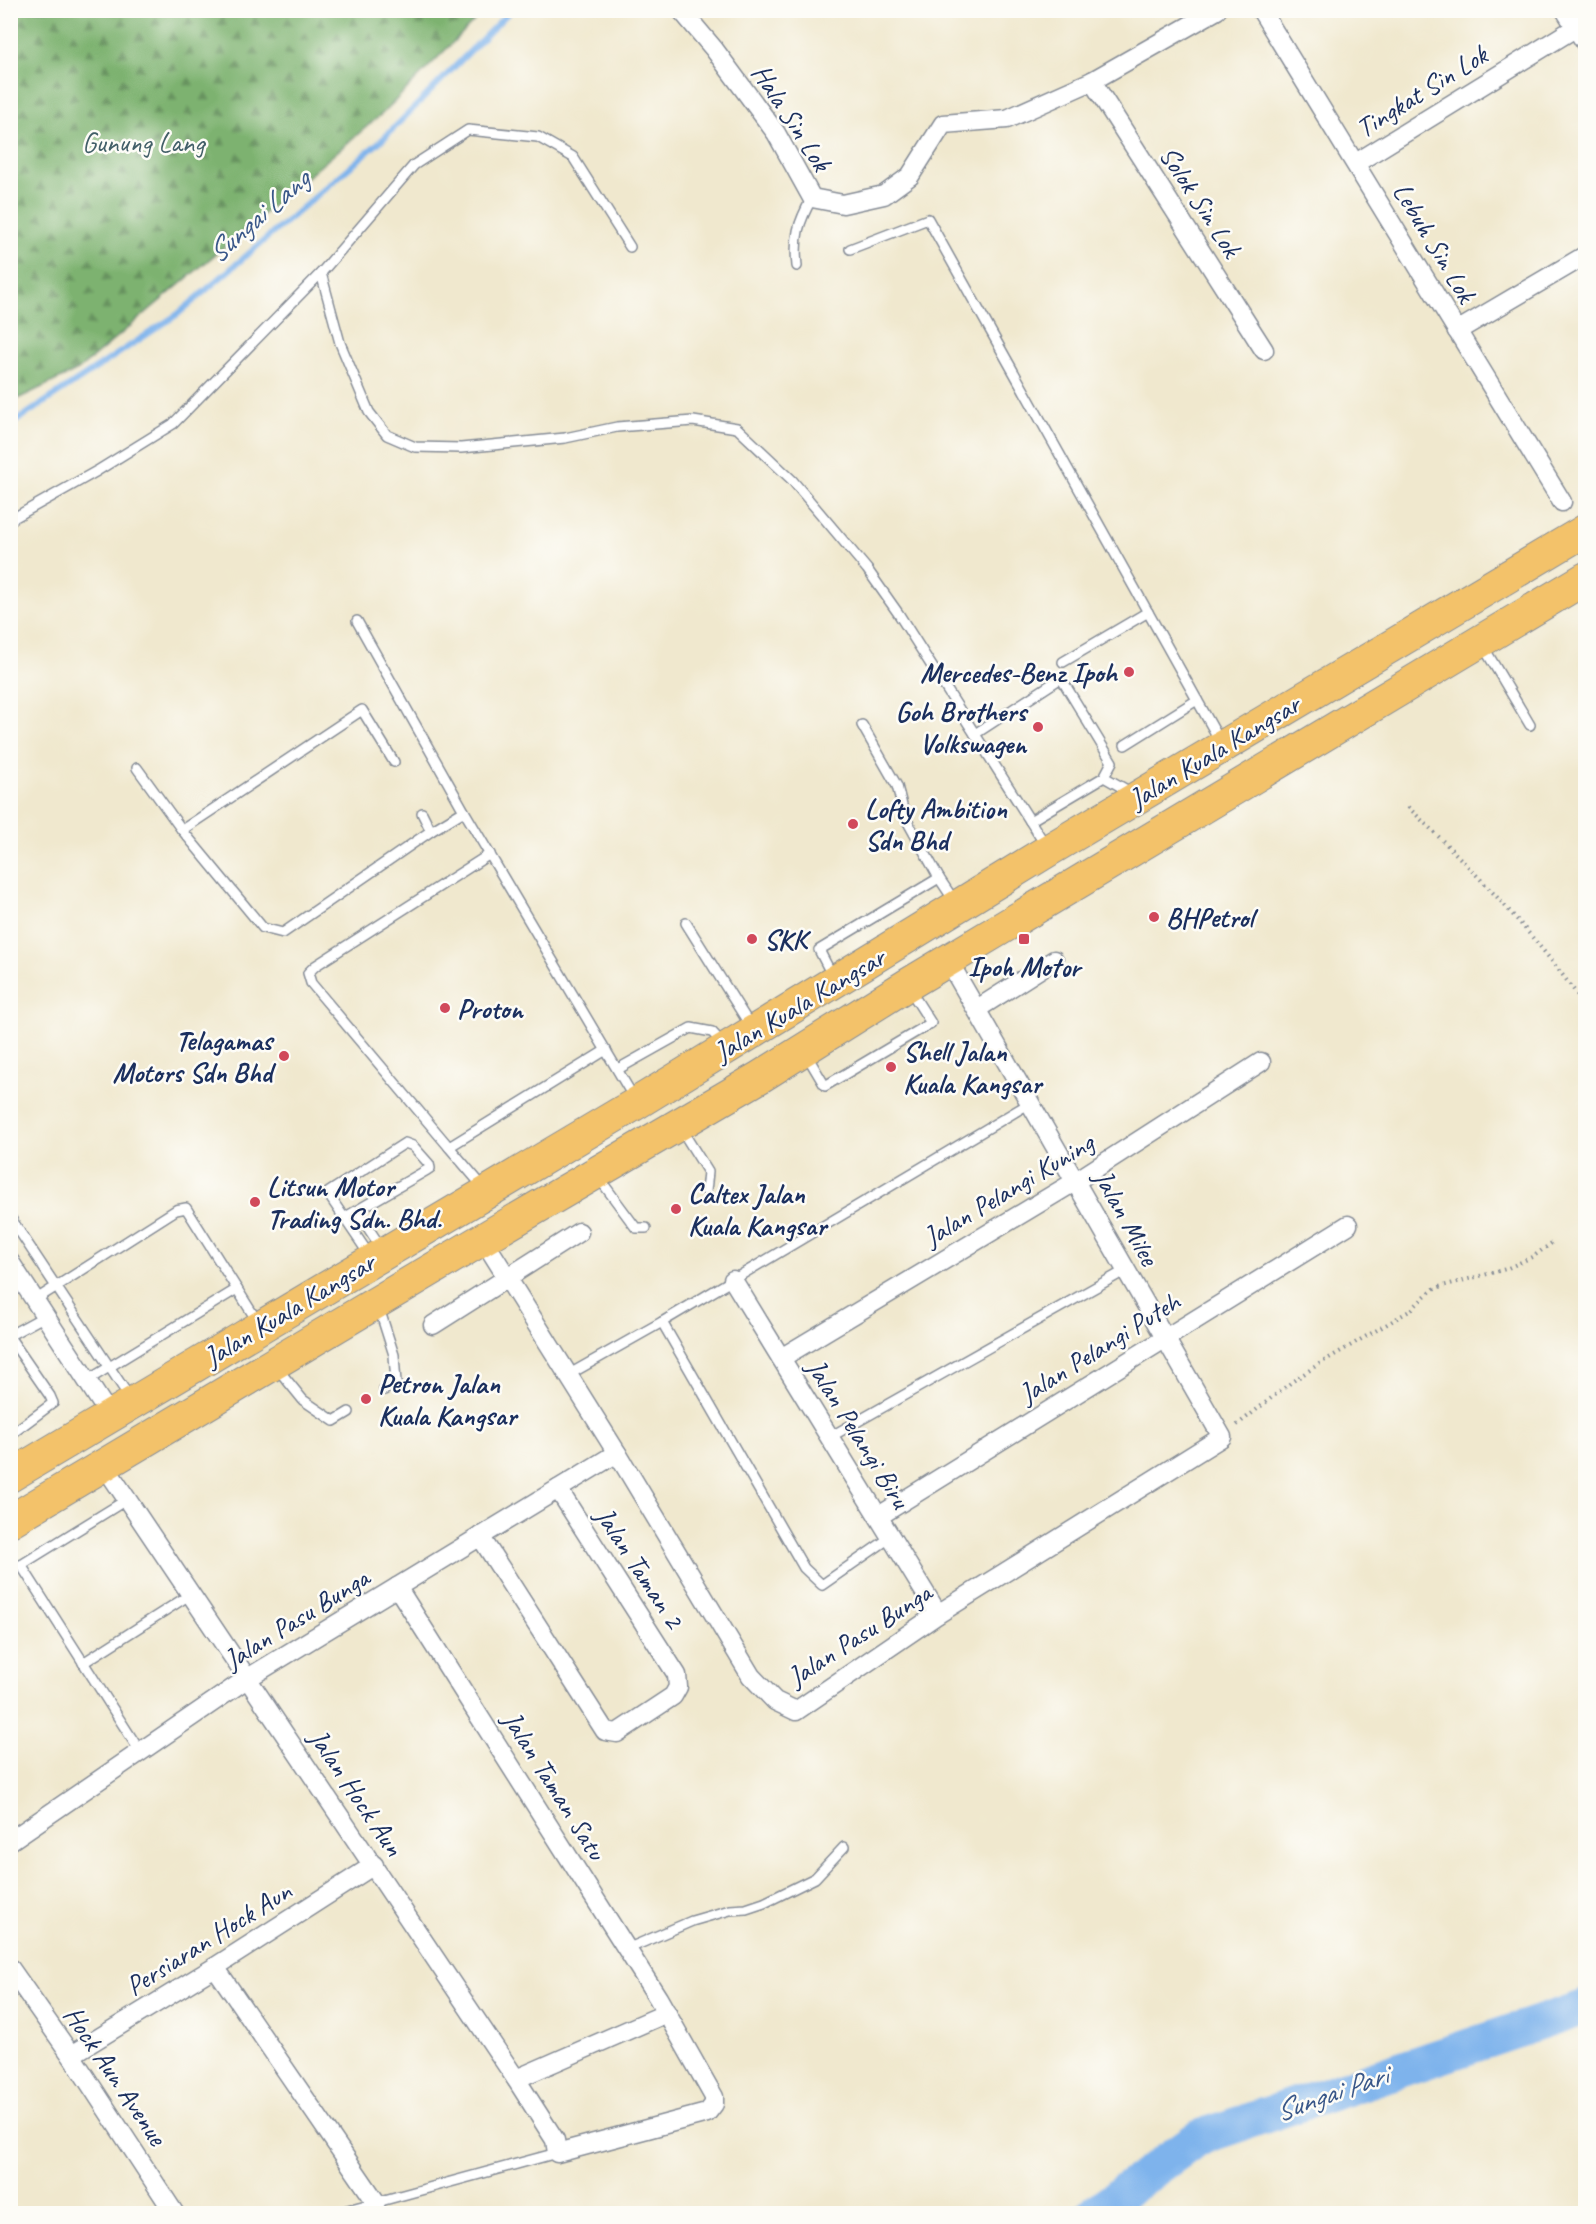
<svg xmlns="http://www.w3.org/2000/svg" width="1596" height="2224" font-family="Caveat,sans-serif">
<defs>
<pattern id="forest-firs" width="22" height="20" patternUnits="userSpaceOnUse" patternTransform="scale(1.5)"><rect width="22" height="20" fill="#7db26f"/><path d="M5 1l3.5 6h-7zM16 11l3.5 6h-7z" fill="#66915e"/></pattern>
</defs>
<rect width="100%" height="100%" fill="#fdfcf7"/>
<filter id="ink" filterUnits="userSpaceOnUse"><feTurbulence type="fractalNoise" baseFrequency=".0167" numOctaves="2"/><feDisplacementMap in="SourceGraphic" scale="12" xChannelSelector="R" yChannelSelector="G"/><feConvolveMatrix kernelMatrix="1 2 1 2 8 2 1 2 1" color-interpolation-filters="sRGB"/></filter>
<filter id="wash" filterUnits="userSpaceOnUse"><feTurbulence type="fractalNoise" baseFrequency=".008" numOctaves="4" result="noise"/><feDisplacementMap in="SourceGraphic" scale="24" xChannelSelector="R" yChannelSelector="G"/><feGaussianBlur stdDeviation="1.35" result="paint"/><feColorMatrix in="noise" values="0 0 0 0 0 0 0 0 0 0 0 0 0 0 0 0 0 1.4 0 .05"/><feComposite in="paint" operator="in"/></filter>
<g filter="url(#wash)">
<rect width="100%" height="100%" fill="#f0e8ce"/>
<polygon fill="url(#forest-firs)" stroke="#4c7066" stroke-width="1.5" points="10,11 11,10 484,11 383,113 78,370 11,402"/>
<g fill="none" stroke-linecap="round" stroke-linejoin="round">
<polyline stroke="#7eb3ec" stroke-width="6" points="10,425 178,314 384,138 511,10"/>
<polyline stroke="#7eb3ec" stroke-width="36" points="1093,2214 1198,2138 1586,2007"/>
</g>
</g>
<g filter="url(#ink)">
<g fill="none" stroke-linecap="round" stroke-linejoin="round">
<g stroke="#868c96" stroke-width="12">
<g id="service">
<polyline points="850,249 928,219 1220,741"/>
<path d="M 797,266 C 794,237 798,223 812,198"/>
<polyline points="321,273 340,343 369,412 387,435 415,447 461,448 565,438 617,427 693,421 737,428 792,480 867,569 898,613 1046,846"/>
<polyline points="10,520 97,471 173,424 321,273 414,165 468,130 538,137 573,157 630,247"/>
<polyline points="357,621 464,811 634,1098"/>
<polyline points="1483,646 1530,725"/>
<polyline points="1063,662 1148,612"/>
<polyline points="862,725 897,786 905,817 939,878"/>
<polyline points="975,734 1061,678 1112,762 1104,777"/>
<polyline points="1125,745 1197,700"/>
<polyline points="394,762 362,710 182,830 263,928 283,933 431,831"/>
<polyline points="137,768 182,830"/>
<polyline points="422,813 431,831 464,811"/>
<polyline points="1030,821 1104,777 1132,793"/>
<polyline points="686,923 751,1027"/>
<polyline points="833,977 819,950 939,878 955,902"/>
<polyline points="806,1054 825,1086 931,1023 910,990"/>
<polyline points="618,1069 691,1028 712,1032 723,1044"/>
<polyline points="681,1129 708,1172 706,1191"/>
<polyline points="449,1147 311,983 308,973 315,966 490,854"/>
<polyline points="599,1178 636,1228 646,1228"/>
<polyline points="484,1188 449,1147 606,1050"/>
<polyline points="357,1211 382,1249"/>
<polyline points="10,1217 130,1398"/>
<path d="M 344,1218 L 427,1170 L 430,1168 L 429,1164 L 413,1146 L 405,1143 L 329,1192 L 328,1194 C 342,1215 356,1235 370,1256"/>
<polyline points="35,1300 176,1210 186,1208 237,1289"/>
<polyline points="379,1308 394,1355 396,1383 384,1390"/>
<polyline points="10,1335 45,1316"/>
<polyline points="10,1338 50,1396 53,1403 10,1435"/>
<polyline points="277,1368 303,1400 334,1421 349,1412"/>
<polyline points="568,1375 662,1322"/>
<polyline points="88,1380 237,1289 259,1324"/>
<polyline points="830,1437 1126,1270"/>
<polyline points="891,1537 822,1585 804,1568 662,1322 1030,1103"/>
<polyline points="10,1565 21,1565 126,1500"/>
<polyline points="21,1565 141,1753"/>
<polyline points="83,1663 191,1594"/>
<polyline points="627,1949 692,1921 730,1910 746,1909 764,1903 815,1878 844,1847"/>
<polyline points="333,2214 557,2153"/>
</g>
</g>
<g stroke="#868c96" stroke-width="21">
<g id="minor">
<polyline points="681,10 714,49 776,133 812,198 843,204 884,195 910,176 943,124 1007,119 1092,81 1217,10"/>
<polyline points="1261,10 1562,502"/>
<polyline points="1565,10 1586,44"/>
<polyline points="1092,81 1264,350"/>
<polyline points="1356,163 1575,28"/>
<polyline points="1457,331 1586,255"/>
<polyline points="977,1009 1054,960"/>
<polyline points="483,1239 617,1453 751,1676 775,1701 796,1711 938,1614 1222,1437 949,962"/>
<polyline points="10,1262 110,1416"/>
<polyline points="733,1280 938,1614"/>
<polyline points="433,1325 579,1232"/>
<polyline points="781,1358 1076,1181 1261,1062"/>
<polyline points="104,1465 516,2079 555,2140 557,2153 707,2113 714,2104 714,2097 658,1998 397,1587"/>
<polyline points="879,1516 1348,1225"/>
<polyline points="480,1536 605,1731 617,1733 673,1696 678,1687 677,1675 558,1489"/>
<polyline points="10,1841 248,1678 617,1453"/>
<polyline points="215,1967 376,2202"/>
<polyline points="10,1968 71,2055 175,2214"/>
<polyline points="71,2055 215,1967 374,1865"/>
<polyline points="516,2079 667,2013"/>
</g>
</g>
<g stroke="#868c96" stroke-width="34">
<g id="trunk">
<polyline points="10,1476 637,1103 1049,850 1586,530"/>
<polyline points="10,1521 483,1239 760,1077 907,985 1586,578"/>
</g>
</g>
<g stroke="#868c96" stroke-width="4" stroke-dasharray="1.5 4.5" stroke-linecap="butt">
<path d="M 1408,807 C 1473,869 1535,934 1586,1007"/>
<polyline points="1237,1425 1293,1381 1319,1364 1411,1310 1425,1296 1435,1288 1506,1269 1534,1256 1553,1242"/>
</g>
<use href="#service" stroke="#fff" stroke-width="9"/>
<use href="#minor" stroke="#fff" stroke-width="18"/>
<use href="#trunk" stroke="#f3c26a" stroke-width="32"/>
</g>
</g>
<g fill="#d1495b" stroke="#fdfcf7" stroke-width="2">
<circle cx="1129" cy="672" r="6"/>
<circle cx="1038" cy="727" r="6"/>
<circle cx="853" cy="824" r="6"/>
<circle cx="1154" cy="917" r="6"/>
<circle cx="752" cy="939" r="6"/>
<rect x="1018" y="933" width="12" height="12" rx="3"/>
<circle cx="445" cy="1008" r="6"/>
<circle cx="284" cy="1056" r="6"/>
<circle cx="891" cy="1067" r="6"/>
<circle cx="255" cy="1202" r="6"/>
<circle cx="676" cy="1209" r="6"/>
<circle cx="366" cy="1399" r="6"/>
</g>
<g text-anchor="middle" stroke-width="5" stroke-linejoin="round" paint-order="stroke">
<g font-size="28" fill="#1b2f5e" stroke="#fdfcf7">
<text transform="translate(1421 91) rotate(-32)" y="10">Tingkat Sin Lok</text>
<text transform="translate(792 117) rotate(57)" y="10">Hala Sin Lok</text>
<text transform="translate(1201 201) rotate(57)" y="10">Solok Sin Lok</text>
<text transform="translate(1435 242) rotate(59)" y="10">Lebuh Sin Lok</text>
<text transform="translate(1214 751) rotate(-31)" y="10">Jalan Kuala Kangsar</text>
<text transform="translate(799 1004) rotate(-31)" y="10">Jalan Kuala Kangsar</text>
<text transform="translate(1008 1189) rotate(-31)" y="10">Jalan Pelangi Kuning</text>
<text transform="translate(1127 1217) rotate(61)" y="10">Jalan Milee</text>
<text transform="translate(289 1309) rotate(-31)" y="10">Jalan Kuala Kangsar</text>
<text transform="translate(1099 1347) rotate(-32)" y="10">Jalan Pelangi Puteh</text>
<text transform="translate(859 1433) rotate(58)" y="10">Jalan Pelangi Biru</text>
<text transform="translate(640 1567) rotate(57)" y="10">Jalan Taman 2</text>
<text transform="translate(296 1618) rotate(-32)" y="10">Jalan Pasu Bunga</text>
<text transform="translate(859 1634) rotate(-33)" y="10">Jalan Pasu Bunga</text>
<text transform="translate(555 1785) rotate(58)" y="10">Jalan Taman Satu</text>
<text transform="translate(357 1792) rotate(56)" y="10">Jalan Hock Aun</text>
<text transform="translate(208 1938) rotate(-32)" y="10">Persiaran Hock Aun</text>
<text transform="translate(116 2075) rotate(56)" y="10">Hock Aun Avenue</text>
</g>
<g font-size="28" fill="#425f68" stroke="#fdfcf7">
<text x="143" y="152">Gunung Lang</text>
</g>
<g font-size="28" font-weight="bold" fill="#1b2f5e" stroke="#fdfcf7" text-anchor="start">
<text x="1117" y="682" text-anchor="end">Mercedes-Benz Ipoh</text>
<text x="1026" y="721" text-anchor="end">Goh Brothers<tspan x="1026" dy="32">Volkswagen</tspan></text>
<text x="865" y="818">Lofty Ambition<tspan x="865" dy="32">Sdn Bhd</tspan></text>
<text x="1166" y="927">BHPetrol</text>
<text x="764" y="949">SKK</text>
<text x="1024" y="976" text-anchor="middle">Ipoh Motor</text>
<text x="457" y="1018">Proton</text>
<text x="272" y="1050" text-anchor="end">Telagamas<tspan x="272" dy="32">Motors Sdn Bhd</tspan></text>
<text x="903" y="1061">Shell Jalan<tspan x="903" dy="32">Kuala Kangsar</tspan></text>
<text x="267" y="1196">Litsun Motor<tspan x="267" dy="32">Trading Sdn. Bhd.</tspan></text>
<text x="688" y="1203">Caltex Jalan<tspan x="688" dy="32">Kuala Kangsar</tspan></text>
<text x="378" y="1393">Petron Jalan<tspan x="378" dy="32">Kuala Kangsar</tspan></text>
</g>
<g font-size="30" font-style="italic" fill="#395789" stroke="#fdfcf7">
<text transform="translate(258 216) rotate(-41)" y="10">Sungai Lang</text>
<text transform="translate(1331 2093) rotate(-19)" y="10">Sungai Pari</text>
</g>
</g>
<rect width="1596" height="2224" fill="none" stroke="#fdfcf7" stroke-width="36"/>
</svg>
